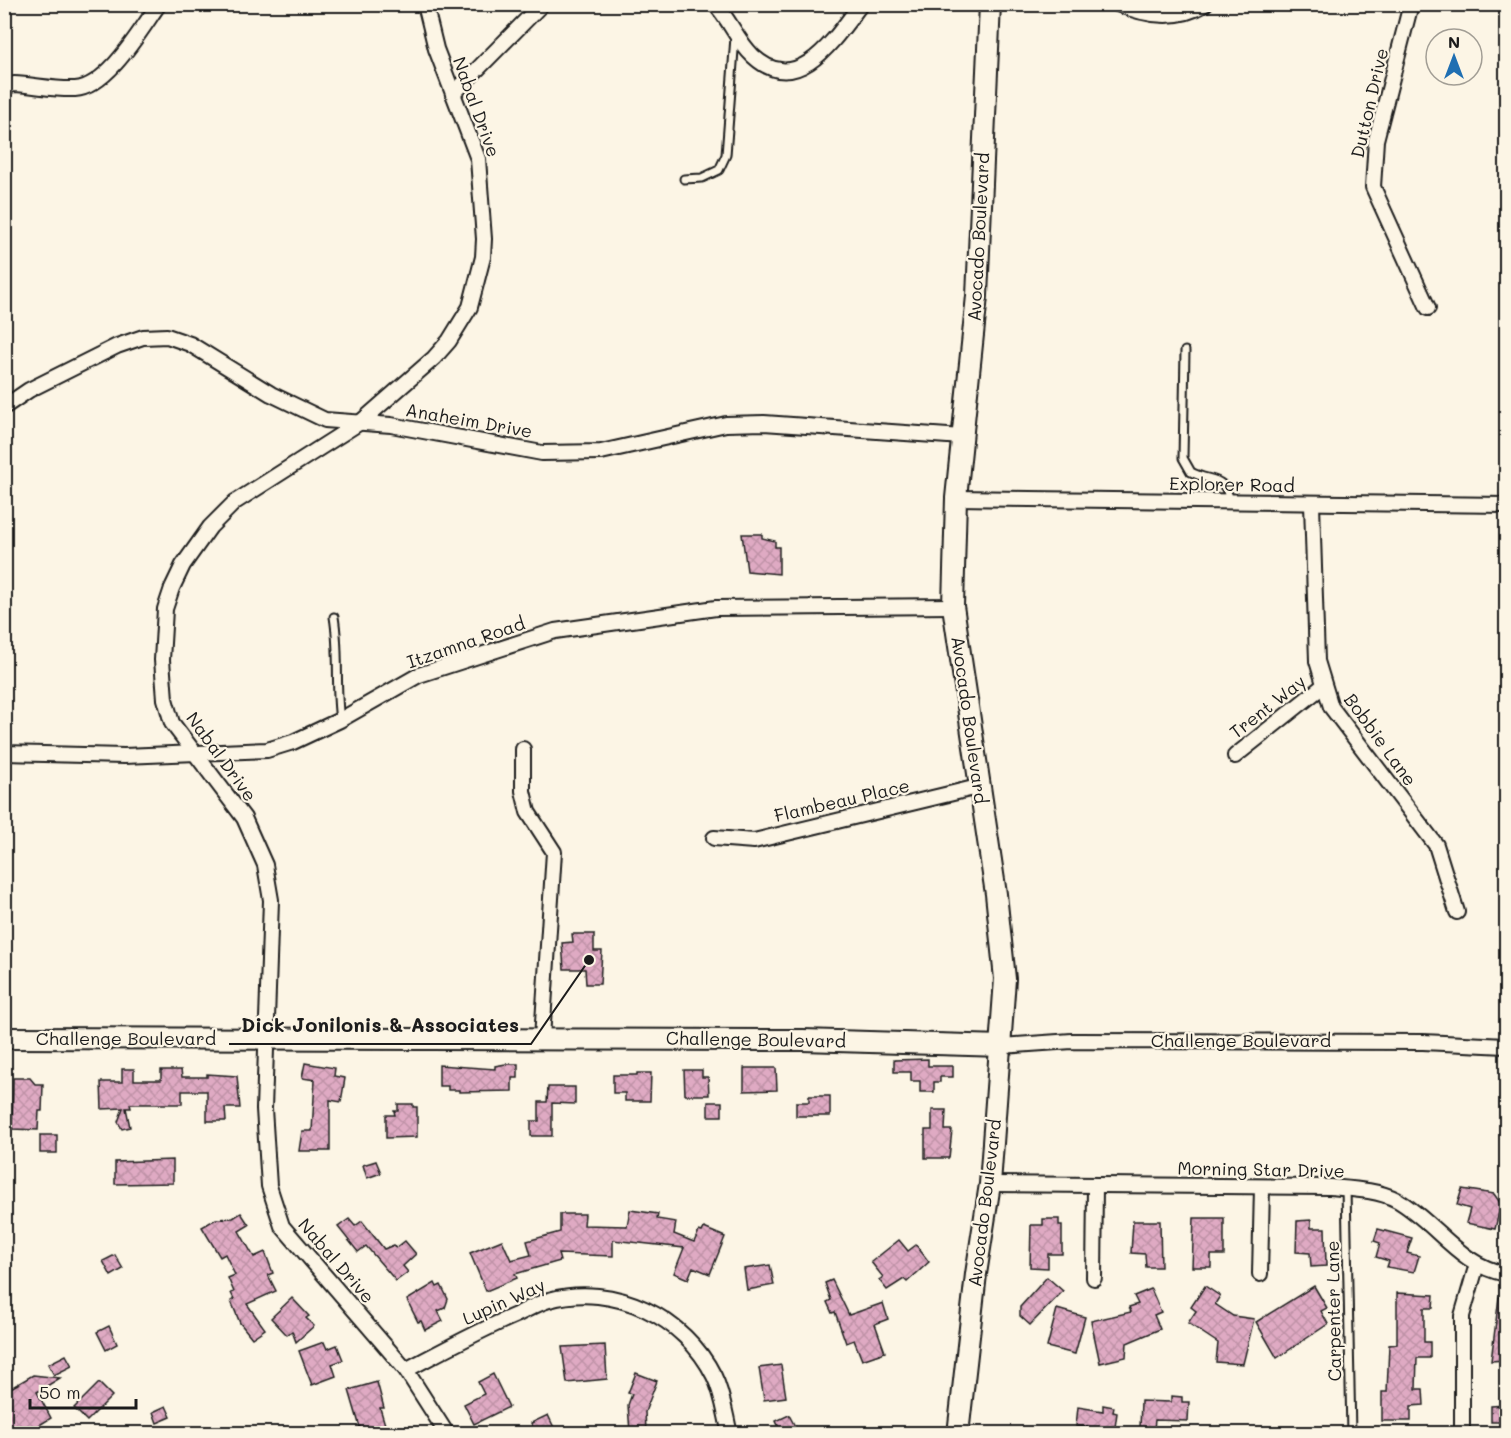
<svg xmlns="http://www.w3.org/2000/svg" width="1511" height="1438" font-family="Mali,sans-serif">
<defs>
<pattern id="building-cross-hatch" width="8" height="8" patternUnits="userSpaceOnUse" patternTransform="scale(1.5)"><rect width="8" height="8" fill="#dfaac3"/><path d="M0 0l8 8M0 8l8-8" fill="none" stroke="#bf92a7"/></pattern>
</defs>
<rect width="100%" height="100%" fill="#fcf5e5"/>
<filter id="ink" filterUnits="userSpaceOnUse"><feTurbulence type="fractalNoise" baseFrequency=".0167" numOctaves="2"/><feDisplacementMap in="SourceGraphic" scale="12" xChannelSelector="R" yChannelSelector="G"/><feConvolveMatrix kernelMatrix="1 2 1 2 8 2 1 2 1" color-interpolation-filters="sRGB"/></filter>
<g filter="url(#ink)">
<g fill="url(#building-cross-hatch)" stroke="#1c1c1c" stroke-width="1.5">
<polygon points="742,534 762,534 762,538 775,541 775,547 779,547 779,574 747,571"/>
<polygon points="572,934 594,934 594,951 602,951 600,984 586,984 585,969 564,969 562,943 573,942"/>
<polygon points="928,1059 928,1066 953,1066 953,1077 940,1077 940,1082 934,1082 934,1092 920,1092 920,1081 911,1081 911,1072 894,1072 894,1060"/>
<polygon points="305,1063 335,1068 334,1076 345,1078 341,1102 330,1100 330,1151 299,1151 302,1131 312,1131 315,1080 302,1078"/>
<polygon points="506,1064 518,1064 518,1078 512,1078 512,1091 459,1092 459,1090 448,1090 448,1086 439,1086 439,1065 495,1069 495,1066"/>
<polygon points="744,1068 776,1068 777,1090 744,1091"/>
<polygon points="122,1069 134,1069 134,1080 161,1080 161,1070 181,1070 182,1077 207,1077 207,1074 237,1076 240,1108 225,1108 226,1121 207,1121 207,1091 182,1091 182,1104 130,1104 131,1108 126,1108 130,1127 122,1129 118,1122 123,1108 102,1109 101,1082 122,1082"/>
<polygon points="684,1070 702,1070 702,1077 708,1077 709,1095 685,1095"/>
<polygon points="637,1073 651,1073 650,1101 625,1101 625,1093 613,1093 613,1075 637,1075"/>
<polygon points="13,1078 30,1078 35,1084 43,1084 42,1111 39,1111 38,1130 12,1129"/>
<polygon points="548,1087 575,1087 575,1104 552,1103 552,1136 531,1136 531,1121 539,1121 539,1102 547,1102"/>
<polygon points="809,1096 830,1096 830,1116 796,1116 796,1102 809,1102"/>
<rect x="708" y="1102" width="14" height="14"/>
<polygon points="398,1104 413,1104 413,1107 417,1107 417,1137 386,1138 386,1115 395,1115 394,1111 398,1111"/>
<polygon points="932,1110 946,1110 945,1130 952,1130 949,1158 925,1158 925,1130 932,1130"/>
<rect x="40" y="1135" width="17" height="18"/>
<polygon points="173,1160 173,1183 115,1184 115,1162"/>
<polygon points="376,1161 381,1173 367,1178 363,1165"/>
<polygon points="1462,1189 1494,1194 1501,1204 1495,1229 1466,1223 1470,1209 1457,1205"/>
<polygon points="630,1210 658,1214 657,1219 676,1222 674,1234 694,1242 699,1231 702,1232 704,1228 725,1237 710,1274 693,1267 688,1279 674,1273 684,1248 613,1240 613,1256 558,1254 560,1261 515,1274 517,1278 486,1291 470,1253 502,1240 511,1260 531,1255 527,1241 560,1232 560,1214 585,1214 584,1225 627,1226"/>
<polygon points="241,1213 249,1225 239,1231 254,1257 265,1252 273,1273 268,1275 276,1291 247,1304 265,1329 252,1338 240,1323 231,1301 234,1299 231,1293 234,1292 228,1278 235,1275 225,1254 220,1257 202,1227 216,1219 233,1218"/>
<polygon points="1194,1218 1224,1218 1224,1255 1211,1255 1211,1267 1192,1267"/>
<polygon points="349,1219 355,1226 362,1221 384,1249 394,1245 396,1248 405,1241 416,1254 403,1266 408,1272 396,1281 366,1246 358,1252 338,1227"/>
<polygon points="1043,1219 1059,1219 1059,1225 1062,1225 1062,1254 1048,1254 1048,1268 1030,1267 1031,1225 1043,1225"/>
<polygon points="1311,1220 1311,1228 1325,1228 1326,1266 1311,1267 1310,1253 1296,1252 1297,1221"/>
<polygon points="1133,1221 1160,1221 1161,1267 1146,1267 1145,1254 1131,1253"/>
<polygon points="1378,1229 1412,1238 1407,1253 1419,1256 1414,1272 1387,1267 1389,1261 1376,1257 1380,1243 1374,1241"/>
<polygon points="899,1240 908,1251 916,1245 929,1262 907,1282 904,1279 887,1290 879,1280 883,1277 871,1262"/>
<polygon points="115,1255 123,1269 111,1276 103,1261"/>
<polygon points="770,1265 774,1285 747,1290 744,1269"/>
<polygon points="1047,1277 1063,1291 1030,1325 1020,1316 1020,1307"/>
<polygon points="832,1280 849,1315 883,1303 888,1319 875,1324 885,1352 862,1360 854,1340 846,1343 835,1312 832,1313 827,1302 831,1300 825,1283"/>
<polygon points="435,1283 437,1287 441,1285 448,1299 445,1308 438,1311 443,1321 425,1330 421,1321 418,1322 407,1300"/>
<polygon points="1205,1286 1220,1296 1215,1304 1233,1316 1254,1319 1243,1364 1216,1362 1218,1343 1188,1323 1196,1311 1191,1307"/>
<polygon points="1314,1286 1327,1308 1321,1311 1328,1324 1277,1358 1256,1322"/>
<polygon points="1151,1289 1161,1312 1154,1315 1160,1329 1127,1343 1126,1357 1100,1363 1091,1321 1131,1312 1129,1307 1138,1304 1134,1296"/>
<polygon points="1397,1293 1434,1295 1433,1308 1424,1308 1424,1342 1430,1342 1430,1358 1417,1358 1416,1389 1423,1389 1424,1405 1411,1406 1411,1421 1382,1421 1382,1392 1387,1392 1389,1345 1397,1344"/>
<polygon points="1499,1297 1506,1297 1506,1360 1491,1361"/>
<polygon points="292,1298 309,1316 306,1318 314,1326 296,1342 292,1331 287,1335 271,1318"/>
<polygon points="1057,1309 1085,1317 1075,1354 1047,1347"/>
<polygon points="109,1326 117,1344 106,1350 97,1332"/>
<polygon points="324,1342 327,1349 337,1345 343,1360 332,1364 336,1376 312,1385 299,1351"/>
<polygon points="605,1345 607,1379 567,1383 562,1347"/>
<polygon points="66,1355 72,1366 54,1375 48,1364"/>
<polygon points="781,1365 786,1397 764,1400 759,1368"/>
<polygon points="636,1373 657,1381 645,1412 646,1430 630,1432 628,1405 632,1394 628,1393"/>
<polygon points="493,1374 509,1407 474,1424 464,1404 484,1394 478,1382"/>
<polygon points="33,1375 60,1378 37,1392 51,1418 25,1434 4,1434 4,1392"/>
<polygon points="377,1382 384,1408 380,1408 386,1428 362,1434 349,1390"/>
<polygon points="99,1383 112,1396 87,1421 74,1408"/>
<polygon points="1171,1396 1182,1397 1182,1402 1189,1402 1188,1421 1155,1420 1154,1429 1140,1429 1141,1401 1171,1402"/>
<polygon points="1103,1405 1114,1407 1113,1412 1117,1413 1114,1434 1087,1434 1088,1427 1076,1426 1078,1407 1103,1411"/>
<polygon points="1506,1405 1506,1422 1491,1422 1491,1406"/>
<polygon points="166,1406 171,1417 157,1423 153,1412"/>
<polygon points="548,1415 557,1434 536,1434 531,1423"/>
<polygon points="789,1415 799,1434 782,1434 776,1421"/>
</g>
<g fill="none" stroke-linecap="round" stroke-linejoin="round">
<g stroke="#1c1c1c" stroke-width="11">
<g id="lane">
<polyline points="684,179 702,178 719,170 726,155 735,37"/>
<path d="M 1185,351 L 1183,458 L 1191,472 C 1211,483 1226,474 1230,503"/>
<path d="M 334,617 C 340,652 335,686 340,720"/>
<polyline points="1346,1188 1351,1434"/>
</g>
</g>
<g stroke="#1c1c1c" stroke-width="18">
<g id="street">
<polyline points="425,4 436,49 478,159 484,239 483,257 470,307 449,341 434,358 362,421 235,502 210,527 183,565 172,588 165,609 162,660 165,699 172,723 244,818 265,865 271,900 264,1109 269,1186 282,1226 406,1370 447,1434"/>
<path d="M 715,4 C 730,20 737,41 753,56 C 799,99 837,35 861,4"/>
<path d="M 1117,4 C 1147,16 1177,21 1205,4"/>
<polyline points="1411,4 1376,140 1373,187 1428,308"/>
<path d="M 4,87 L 14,84 C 34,85 55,90 75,89 C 108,87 141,29 159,4"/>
<polyline points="453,94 542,4"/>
<polyline points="4,407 29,390 117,346 143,337 167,336 190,344 271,394 325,420 391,425 542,453 601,452 726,424 764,423 962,437"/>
<polyline points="956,498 1506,505"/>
<polyline points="1312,504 1317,661 1331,707 1436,845 1457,912"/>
<polyline points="523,749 523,791 528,812 554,852 542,1038"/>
<polyline points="4,753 124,756 267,750 293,742 340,720 419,675 555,631 716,608 953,606"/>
<polyline points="1235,756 1323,686"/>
<polyline points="714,838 754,841 978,787"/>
<polyline points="1002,1046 1072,1041 1423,1042 1506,1046"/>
<path d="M 990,1184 L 1330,1187 C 1352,1189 1378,1190 1397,1200 C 1437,1223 1458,1265 1506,1274"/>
<polyline points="1260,1274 1262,1187"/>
<polyline points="1094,1278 1095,1187"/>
<path d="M 406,1370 C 442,1351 478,1331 516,1315 C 527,1310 538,1303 549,1300 C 614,1282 685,1317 714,1376 C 723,1394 725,1414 730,1434"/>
<polyline points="1462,1434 1462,1316 1477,1264"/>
</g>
</g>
<g stroke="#1c1c1c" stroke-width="24">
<g id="secondary">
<polyline points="4,1038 803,1040 1002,1046"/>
<polyline points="958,1434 976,1274 990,1184 1005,979 996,894 953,606 956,498 977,296 990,4"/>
</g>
</g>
<use href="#lane" stroke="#fcf5e5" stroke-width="7"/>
<use href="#street" stroke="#fcf5e5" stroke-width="14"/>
<use href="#secondary" stroke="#fcf5e5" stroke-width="20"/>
</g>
</g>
<g text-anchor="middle" stroke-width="4.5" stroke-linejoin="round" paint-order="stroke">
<g font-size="18" fill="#1c1c1c" stroke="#fcf5e5">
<text transform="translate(1370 103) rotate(-77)" y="6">Dutton Drive</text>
<text transform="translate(476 107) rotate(70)" y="6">Nabal Drive</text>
<text transform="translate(979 237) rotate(-87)" y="6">Avocado Boulevard</text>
<text transform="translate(469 421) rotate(10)" y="6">Anaheim Drive</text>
<text transform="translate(1232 485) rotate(1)" y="6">Explorer Road</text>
<text transform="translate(466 643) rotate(-19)" y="6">Itzamna Road</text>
<text transform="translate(1268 707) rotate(-38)" y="6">Trent Way</text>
<text transform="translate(969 720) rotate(82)" y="6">Avocado Boulevard</text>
<text transform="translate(1380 740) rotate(54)" y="6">Bobbie Lane</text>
<text transform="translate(221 757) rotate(54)" y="6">Nabal Drive</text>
<text transform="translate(842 801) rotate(-13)" y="6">Flambeau Place</text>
<text x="126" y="1045">Challenge Boulevard</text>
<text transform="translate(756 1040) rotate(1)" y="6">Challenge Boulevard</text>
<text x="1241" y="1047">Challenge Boulevard</text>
<text transform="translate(1261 1170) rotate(1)" y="6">Morning Star Drive</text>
<text transform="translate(985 1203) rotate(-83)" y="6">Avocado Boulevard</text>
<text transform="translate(336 1261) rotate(49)" y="6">Nabal Drive</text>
<text transform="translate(504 1302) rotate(-24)" y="6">Lupin Way</text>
<text transform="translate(1334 1311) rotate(-91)" y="6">Carpenter Lane</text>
</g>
</g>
<path fill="none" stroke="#1c1c1c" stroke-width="2" d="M589 960L531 1044H229"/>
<circle fill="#1c1c1c" stroke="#fcf5e5" stroke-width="2" cx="589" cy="960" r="6"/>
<g font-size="20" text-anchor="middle" font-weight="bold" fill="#1c1c1c" stroke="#fcf5e5" stroke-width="4.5" stroke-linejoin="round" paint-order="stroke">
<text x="380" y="1032">Dick Jonilonis &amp; Associates</text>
</g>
<rect width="1511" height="1438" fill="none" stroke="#fcf5e5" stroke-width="24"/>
<rect x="12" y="12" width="1487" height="1414" fill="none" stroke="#1c1c1c" stroke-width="2" filter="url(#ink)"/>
<g transform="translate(1454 57)"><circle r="28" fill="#fcf5e5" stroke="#a29e95" stroke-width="1.5"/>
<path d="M0-4.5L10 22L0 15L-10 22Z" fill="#1f6fb2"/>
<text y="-9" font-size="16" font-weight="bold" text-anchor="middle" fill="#1c1c1c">N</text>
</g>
<path d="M30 1399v9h106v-9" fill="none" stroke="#1c1c1c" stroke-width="3"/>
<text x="39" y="1399" font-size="18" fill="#1c1c1c" stroke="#fcf5e5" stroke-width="4.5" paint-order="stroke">50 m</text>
</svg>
